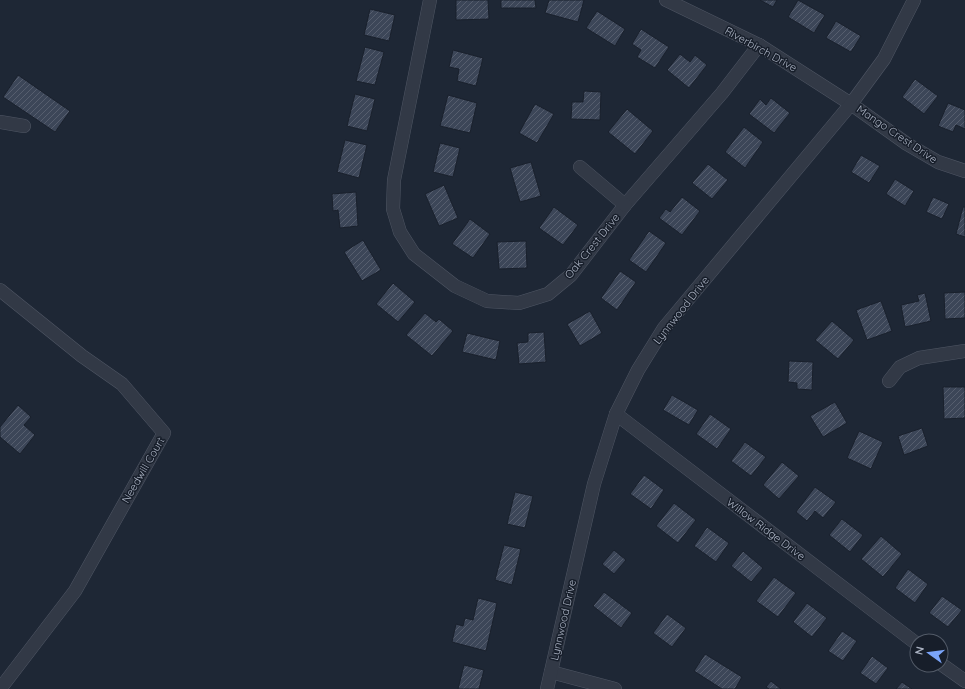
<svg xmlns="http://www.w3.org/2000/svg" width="965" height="689" font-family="Quicksand,sans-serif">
<defs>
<pattern id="building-hatch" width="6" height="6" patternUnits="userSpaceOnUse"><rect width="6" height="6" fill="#3c4658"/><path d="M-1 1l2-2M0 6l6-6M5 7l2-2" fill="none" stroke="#565e6e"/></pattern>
</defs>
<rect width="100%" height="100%" fill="#1e2735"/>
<g fill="url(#building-hatch)" stroke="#19202c">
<polygon points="456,0 488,0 489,19 456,20"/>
<polygon points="501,0 535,0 536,8 501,8"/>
<polygon points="549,0 584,0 578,22 545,13"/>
<polygon points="760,0 777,0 773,7"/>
<polygon points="798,0 825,15 814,33 788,17"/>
<polygon points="370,9 395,15 389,41 364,35"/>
<polygon points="597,11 625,29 615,46 586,28"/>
<polygon points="836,21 861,36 851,52 826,38"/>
<polygon points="641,29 669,47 655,68 637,57 641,50 632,44"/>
<polygon points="365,47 384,52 375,85 356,81"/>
<polygon points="453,50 483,58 476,86 457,81 459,69 449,67"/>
<polygon points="680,54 690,62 695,55 707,65 689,88 667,70"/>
<polygon points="18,75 70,111 55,132 3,97"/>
<polygon points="915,79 938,96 924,114 902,97"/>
<polygon points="584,91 601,92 600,120 571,119 572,102 583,102"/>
<polygon points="355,94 375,99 367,131 347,126"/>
<polygon points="448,95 477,103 470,133 440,126"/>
<polygon points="771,98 790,113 774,133 749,114 760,99 766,105"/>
<polygon points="948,103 965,110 965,129 956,125 953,132 938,126"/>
<polygon points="535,104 554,114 537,143 519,133"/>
<polygon points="627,109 653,131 635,154 608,132"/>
<polygon points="744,127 763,142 745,168 725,152"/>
<polygon points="345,140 367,145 359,178 337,172"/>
<polygon points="440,143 460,148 453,177 433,172"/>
<polygon points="861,155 880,166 869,183 851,172"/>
<polygon points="531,162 541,196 520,202 510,168"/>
<polygon points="708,164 728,180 712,199 692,183"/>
<polygon points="895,179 914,191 905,206 886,194"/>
<polygon points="444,185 458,218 439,226 425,194"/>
<polygon points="356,192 358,226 340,228 338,210 333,211 332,194"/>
<polygon points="682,197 700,211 682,235 659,218 666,209 670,212"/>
<polygon points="933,197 949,204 942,219 926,212"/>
<polygon points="554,207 578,225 563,245 539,228"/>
<polygon points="963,207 965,207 965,237 956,234"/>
<polygon points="470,219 490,234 473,258 452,244"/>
<polygon points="649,231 666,243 646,272 629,260"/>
<polygon points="363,240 381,270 362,281 344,252"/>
<polygon points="526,241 527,268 499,269 497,242"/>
<polygon points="620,271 636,282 617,310 601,298"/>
<polygon points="393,283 415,302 398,322 376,304"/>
<polygon points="965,292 965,318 945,319 944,293"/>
<polygon points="925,293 931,321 905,327 901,305 919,301 917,295"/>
<polygon points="881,301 892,331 867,340 856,310"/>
<polygon points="590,311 602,333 580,346 567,324"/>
<polygon points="425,313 436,322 439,319 453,331 432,356 406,335"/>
<polygon points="832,321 854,340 838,359 815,340"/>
<polygon points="544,332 546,362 519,364 517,343 528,342 528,333"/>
<polygon points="467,333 500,341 496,360 462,352"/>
<polygon points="789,361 813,362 812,390 797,389 797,383 788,382"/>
<polygon points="943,387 965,387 965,418 944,419"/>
<polygon points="672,395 698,410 689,425 663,410"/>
<polygon points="835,402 847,423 823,437 810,416"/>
<polygon points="18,405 31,417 24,425 35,435 20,454 0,437 0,427"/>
<polygon points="710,414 731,429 717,449 696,434"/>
<polygon points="922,428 928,446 904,455 898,436"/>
<polygon points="859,431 883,442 871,469 847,458"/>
<polygon points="745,442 766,457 751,476 731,461"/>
<polygon points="782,462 799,476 779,499 763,485"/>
<polygon points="644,475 664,490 651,509 630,494"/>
<polygon points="815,487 836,502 823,518 815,511 807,521 796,512"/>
<polygon points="515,492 533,496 525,528 507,524"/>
<polygon points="674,503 696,520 678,543 656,526"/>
<polygon points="842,519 863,535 850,552 829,535"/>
<polygon points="707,527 729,543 716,562 694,546"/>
<polygon points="881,536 902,554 883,577 861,559"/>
<polygon points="504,545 521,549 512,585 495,580"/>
<polygon points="614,550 626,560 614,574 602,564"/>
<polygon points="743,551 763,568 751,582 731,566"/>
<polygon points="908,569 928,584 915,603 895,588"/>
<polygon points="774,577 796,593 778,617 756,601"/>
<polygon points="604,592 632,613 621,628 593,606"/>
<polygon points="942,596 962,610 948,627 929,613"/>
<polygon points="478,598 497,603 486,651 452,642 456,624 463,626 465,618 473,620"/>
<polygon points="807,603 827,618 812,637 793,622"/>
<polygon points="667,614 686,628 672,647 653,633"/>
<polygon points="842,631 857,641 843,661 828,651"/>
<polygon points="705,654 742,677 735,689 722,689 694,671"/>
<polygon points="872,656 888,668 876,684 860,673"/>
<polygon points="464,665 484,670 479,689 458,689"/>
<polygon points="771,681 781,689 769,689 766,687"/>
<polygon points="902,682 912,689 896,689"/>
</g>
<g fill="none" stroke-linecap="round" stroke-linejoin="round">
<g stroke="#4f5664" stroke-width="14">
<g id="minor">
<polyline points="430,0 394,180 393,209 400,232 414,254 455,286 487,301 519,303 548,294 571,275 625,205 722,93 759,45"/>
<polyline points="666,0 759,45 851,104 907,144 938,162 965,171"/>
<polyline points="0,122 24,126"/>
<polyline points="580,167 625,205"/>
<polyline points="0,290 82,356 122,384 164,433 75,591 0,689"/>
<polyline points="889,381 900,367 919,358 965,351"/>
<polyline points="616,414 917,644"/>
<polyline points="941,664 965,681"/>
<polyline points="551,672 615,689"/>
<polyline points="547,689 594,484 616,414 638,370 664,328 851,104 884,59 914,0"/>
</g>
</g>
<use href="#minor" stroke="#323946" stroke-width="13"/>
</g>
<g text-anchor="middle" stroke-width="3" stroke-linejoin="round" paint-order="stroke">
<g font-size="11" fill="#abb3c3" stroke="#171e2a">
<text transform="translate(761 49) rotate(29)" y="4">Riverbirch Drive</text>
<text transform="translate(897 134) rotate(34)" y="4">Mango Crest Drive</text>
<text transform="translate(592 246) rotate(-51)" y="4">Oak Crest Drive</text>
<text transform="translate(681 310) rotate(-52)" y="4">Lynnwood Drive</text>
<text transform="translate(143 470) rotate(-60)" y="4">Needwill Court</text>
<text transform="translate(766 529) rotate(37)" y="4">Willow Ridge Drive</text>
<text transform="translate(563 620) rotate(-77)" y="4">Lynnwood Drive</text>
</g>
</g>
<g transform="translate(929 653) rotate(284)"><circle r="19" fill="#171e2a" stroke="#525a67"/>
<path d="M0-3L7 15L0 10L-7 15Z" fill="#7aa4f9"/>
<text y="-6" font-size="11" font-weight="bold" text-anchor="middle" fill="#abb3c3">N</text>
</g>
</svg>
